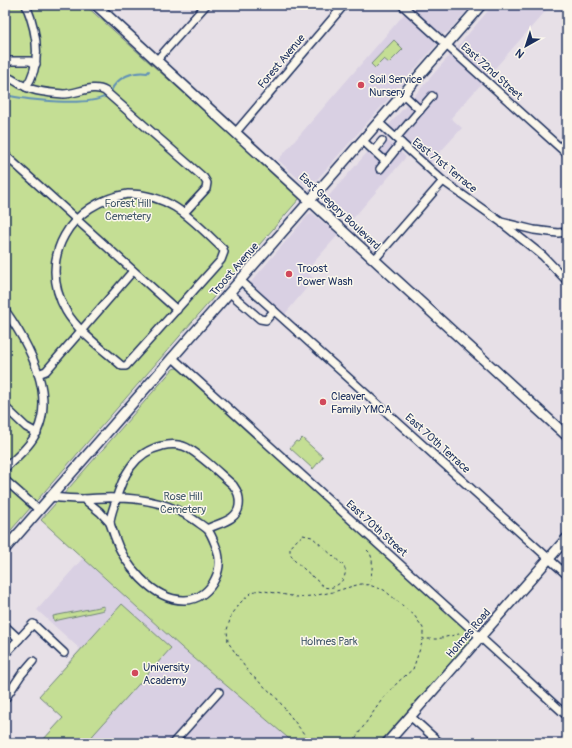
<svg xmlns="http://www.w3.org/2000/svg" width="572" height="748" font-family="Pangolin,sans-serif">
<rect width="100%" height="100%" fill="#e7e0e7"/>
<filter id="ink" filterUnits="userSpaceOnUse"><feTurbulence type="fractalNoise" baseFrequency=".025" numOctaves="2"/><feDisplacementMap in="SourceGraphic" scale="8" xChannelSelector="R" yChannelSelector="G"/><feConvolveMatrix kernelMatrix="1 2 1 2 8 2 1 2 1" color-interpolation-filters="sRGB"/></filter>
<g filter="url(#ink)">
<g fill="#d9d0e3">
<polygon points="412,5 472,5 448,32 443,34 439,32 411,7"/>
<polygon points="493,5 551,5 488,76 458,50 458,46"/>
<polygon points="406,12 435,38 437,44 313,184 309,186 303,183 278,160"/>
<polygon points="450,55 455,56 483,82 451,118 462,128 430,163 390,128 389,125"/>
<polygon points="380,138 385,138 406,157 350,222 326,199"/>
<polygon points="312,213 338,235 306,271 314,279 285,314 252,285 251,282 309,214"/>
<polygon points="83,558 181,647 294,743 46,743 42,740 62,718 39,696 80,649 37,610"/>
</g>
<g fill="#c4de94" stroke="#708679">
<polygon points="5,5 85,5 299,196 300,198 5,537"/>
<polygon points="394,40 403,49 389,63 384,59 375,68 371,64"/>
<polygon points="176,368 179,369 474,636 379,743 294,743 181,647 41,520 173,369"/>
<polygon points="302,438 323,457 313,469 290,448 296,441 298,442"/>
<polygon points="122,604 171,648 86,743 46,743 43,740 63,718 39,696"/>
<polygon points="104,606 104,610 54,621 53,616"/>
</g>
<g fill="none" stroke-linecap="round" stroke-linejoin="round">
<g stroke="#6191b7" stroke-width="2">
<path d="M 111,91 C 117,77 133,71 147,73 L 149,71"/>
<path d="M 5,95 C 28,100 87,107 106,96"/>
</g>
<g stroke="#1b2f5e" stroke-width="10">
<g id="minor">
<polyline points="402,5 567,154"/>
<polyline points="157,60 206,5"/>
<polyline points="5,61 30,61 36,64"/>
<path d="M 5,76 C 12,78 17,83 24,86 C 35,92 51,93 63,94 C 77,94 93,84 105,91 L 204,178 L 207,183 L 206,189 L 184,213"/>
<path d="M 26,87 C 43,62 37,32 26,5"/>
<polyline points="403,94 420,110"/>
<polyline points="378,122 443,181 501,222 534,230 558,233 567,232"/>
<polyline points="236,132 344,5"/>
<polyline points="396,138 432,96"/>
<polyline points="362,140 374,151 382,141"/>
<polyline points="374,151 386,162"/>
<polyline points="5,155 177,310"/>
<polyline points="380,169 401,143"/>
<path d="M 128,194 C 172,194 193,221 223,249 L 224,252 L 221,260 L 126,366 L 122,366 C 104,350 78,332 66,311 C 36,258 71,202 128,194 Z"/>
<polyline points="503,224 543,256 567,281"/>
<polyline points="375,259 443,181"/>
<polyline points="240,280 567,575"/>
<polyline points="229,292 260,319 266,320 274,311"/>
<path d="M 5,310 C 28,343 58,397 34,437 C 27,449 15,459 5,468"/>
<polyline points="172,357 567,716"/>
<polyline points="38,374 46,371 133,271"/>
<polyline points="5,407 26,427 37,433"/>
<polyline points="5,480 39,510"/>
<path d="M 50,497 C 61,498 72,499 83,499 C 94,499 105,497 116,498 C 145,498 172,504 196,521 C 200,524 205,527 208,530 C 211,534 213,539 215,544 C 220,555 221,567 215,579 C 210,590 199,600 185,600 C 153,601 123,563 114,535 C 113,531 111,527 110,523 C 110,517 113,509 115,503 C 122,477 134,452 162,446 C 169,444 177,444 183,446 C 196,450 221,475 233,485 C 238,492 240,497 239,506 C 237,521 218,523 207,529"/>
<polyline points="84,499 100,512 110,523"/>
<polyline points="5,626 19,639"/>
<polyline points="5,654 33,624 64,653"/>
<polyline points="5,699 21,675 33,661"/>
<polyline points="410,716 440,743"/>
<polyline points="173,743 219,692"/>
</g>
</g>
<g stroke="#1b2f5e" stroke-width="12">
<g id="major">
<polyline points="96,5 567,436"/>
<polyline points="5,549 481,5"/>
<polyline points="387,743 567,538"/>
</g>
</g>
<g stroke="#1b2f5e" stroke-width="1" stroke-dasharray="3 3" stroke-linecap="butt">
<path d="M 303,535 L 312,537 L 344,566 C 350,578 335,591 324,587 L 294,560 L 290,553 L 290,548 L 298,539 Z"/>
<path d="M 367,550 C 376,557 371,574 370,584"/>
<polyline points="311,743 275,696 249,673 228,642 227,630 231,616 241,602 248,596 252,592 259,590 297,597 312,596 333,592 353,586 361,584 369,585 384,590 414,615 423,628 423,639 437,639 459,634 466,638"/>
<polyline points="352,743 381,701 398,682 413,669 423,640"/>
</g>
<use href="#minor" stroke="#fbf7ec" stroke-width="7"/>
<use href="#major" stroke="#fbf7ec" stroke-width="9"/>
</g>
</g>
<g fill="#d1495b" stroke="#fbf7ec" stroke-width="1.5">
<circle cx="361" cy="85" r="4"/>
<circle cx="289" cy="274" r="4"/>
<circle cx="323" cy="402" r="4"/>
<circle cx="135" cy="673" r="4"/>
</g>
<g text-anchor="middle" stroke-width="3" stroke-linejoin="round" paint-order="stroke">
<g font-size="11" fill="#1b2f5e" stroke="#fbf7ec">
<text transform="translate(281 61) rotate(-50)" y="4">Forest Avenue</text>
<text transform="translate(492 71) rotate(42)" y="4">East 72nd Street</text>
<text transform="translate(445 165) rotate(39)" y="4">East 71st Terrace</text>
<text transform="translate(340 211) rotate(43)" y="4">East Gregory Boulevard</text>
<text transform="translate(234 269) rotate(-49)" y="4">Troost Avenue</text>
<text transform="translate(438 443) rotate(42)" y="4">East 70th Terrace</text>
<text transform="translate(377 528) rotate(42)" y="4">East 70th Street</text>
<text transform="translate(468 633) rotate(-49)" y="4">Holmes Road</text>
</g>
<g font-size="11" fill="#1b2f5e" stroke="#fbf7ec" text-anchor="start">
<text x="369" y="83">Soil Service<tspan x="369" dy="13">Nursery</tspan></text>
<text x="297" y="272">Troost<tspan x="297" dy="13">Power Wash</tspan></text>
<text x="331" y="400">Cleaver<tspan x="331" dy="13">Family YMCA</tspan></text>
<text x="143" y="671">University<tspan x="143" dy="13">Academy</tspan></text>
</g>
<g font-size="11" fill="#455b6c" stroke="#fbf7ec">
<text x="128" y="207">Forest Hill<tspan x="128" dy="13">Cemetery</tspan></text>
<text x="183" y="500">Rose Hill<tspan x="183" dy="13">Cemetery</tspan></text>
<text x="329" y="645">Holmes Park</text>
</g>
</g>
<rect width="572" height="748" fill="none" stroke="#fbf7ec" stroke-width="20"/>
<rect x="10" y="10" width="552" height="728" fill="none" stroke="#1b2f5e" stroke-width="1.5" filter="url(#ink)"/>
<g transform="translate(526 46) rotate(219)" stroke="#fbf7ec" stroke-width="3" paint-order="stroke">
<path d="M0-3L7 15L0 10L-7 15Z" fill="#1b2f5e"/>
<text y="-6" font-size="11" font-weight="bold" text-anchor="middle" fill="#1b2f5e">N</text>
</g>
</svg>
